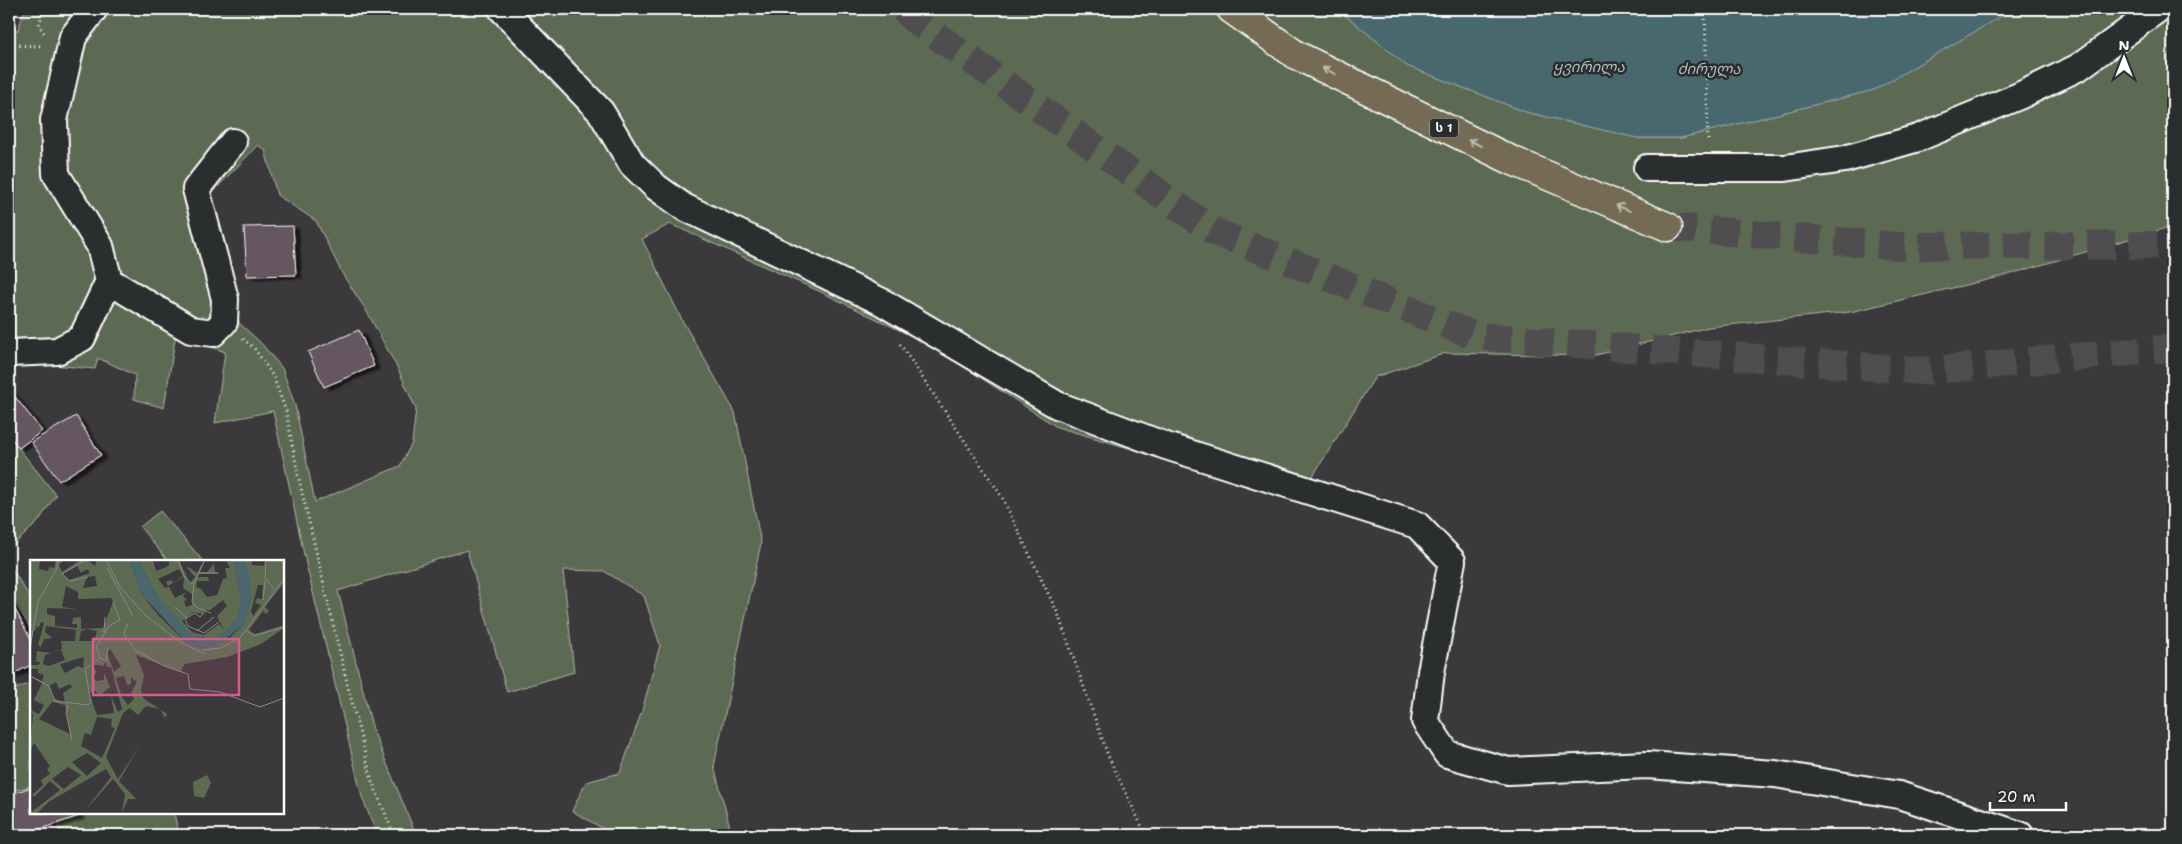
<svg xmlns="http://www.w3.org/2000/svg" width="2182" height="844" font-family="'Shantell Sans','Noto Sans Georgian',sans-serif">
<defs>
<filter id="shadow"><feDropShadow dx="5.5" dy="3" stdDeviation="1" flood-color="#0009"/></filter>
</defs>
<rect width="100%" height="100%" fill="#3c393d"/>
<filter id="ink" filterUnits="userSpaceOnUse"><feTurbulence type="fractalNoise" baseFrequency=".02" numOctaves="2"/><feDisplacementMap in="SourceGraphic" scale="10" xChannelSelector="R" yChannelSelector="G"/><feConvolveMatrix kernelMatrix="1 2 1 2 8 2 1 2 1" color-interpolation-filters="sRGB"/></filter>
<g filter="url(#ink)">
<g fill="#5d6b53" stroke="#aeb5a9" fill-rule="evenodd">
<path d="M 25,9 L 1338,9 L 1407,66 L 1526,112 L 1637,138 L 1681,138 L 1874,90 L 2014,9 L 2173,9 L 2173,226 L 2004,276 L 1850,312 L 1709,327 L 1592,356 L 1446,353 L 1375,377 L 1299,498 L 1057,427 L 930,345 L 823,293 L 670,224 L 642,239 L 682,320 L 735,412 L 761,543 L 714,766 L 732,835 L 603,835 L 602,828 L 572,811 L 586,782 L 620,773 L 642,711 L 660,645 L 644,596 L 604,571 L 563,570 L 574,672 L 507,692 L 467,550 L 338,591 L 373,730 L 416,835 L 377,835 L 362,797 L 305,559 L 273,411 L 215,423 L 225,352 L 176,333 L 164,408 L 134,399 L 135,375 L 98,358 L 95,369 L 43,364 L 9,365 L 9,30 L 18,30 ZM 258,145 L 265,150 L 277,195 L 316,221 L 343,275 L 366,310 L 398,369 L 416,409 L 412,443 L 400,466 L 315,502 L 295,405 L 282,368 L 260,342 L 239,323 L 235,289 L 209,196 Z"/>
<polygon points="1697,9 1776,9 1764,11"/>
<polygon points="9,436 56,495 38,522 9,549"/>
<polygon points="160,511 203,561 168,561 140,527"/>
<polygon points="9,564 31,599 31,630 13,599 9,601"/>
<polygon points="31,683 31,786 9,792 9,691"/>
<polygon points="53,813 174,813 178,831 166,835 61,835"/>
</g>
<polygon fill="#4a676e" stroke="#92a4a8" points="1338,9 1697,9 1764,11 1776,9 2014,9 1874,90 1681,138 1637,138 1526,112 1407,66"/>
<g fill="#66565f" stroke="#fff" filter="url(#shadow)">
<polygon points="293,226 296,275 247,276 244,227"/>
<polygon points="359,330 374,366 324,387 308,352"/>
<polygon points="9,389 42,431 19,448 9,435"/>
<polygon points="76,416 101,455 59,481 31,442"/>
<polygon points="9,598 31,640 31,665 9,676"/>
<polygon points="31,787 31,813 78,813 79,816 23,835 9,835 9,795"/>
</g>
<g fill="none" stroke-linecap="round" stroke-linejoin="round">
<g stroke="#504d50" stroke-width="28" stroke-dasharray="28 14" stroke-linecap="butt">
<polyline points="904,9 913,19 1213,231 1475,336 1923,371 2173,348"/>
<polyline points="1668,227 1899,246 2173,245"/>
</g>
<g stroke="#fff" stroke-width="30">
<g id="minor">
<polyline points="94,9 73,37 54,120 56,174 100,246 109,281 191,330 213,333 224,322 225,299 196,189 233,142"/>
<polyline points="502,9 601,112 632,164 656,187 684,207 882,302 1057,405 1166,446 1417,525 1452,561 1431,672 1425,721 1447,754 1508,771 1647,765 1775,774 1899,795 2020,835"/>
<polyline points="1647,168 1785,168 1845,159 1918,138 2019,96 2079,67 2158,9"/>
<polyline points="9,353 57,351 82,338 109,281"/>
</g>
</g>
<g stroke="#fff" stroke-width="31">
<polyline id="highway" points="1231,9 1296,55 1511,160 1668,227"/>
</g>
<g stroke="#fff" stroke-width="3" stroke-dasharray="1 4" stroke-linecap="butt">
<polyline points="44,9 39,25 46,36"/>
<polyline points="1705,9 1708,144"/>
<polyline points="9,45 44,46"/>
<polyline points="243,339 254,348 273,376 286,411 298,475 349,691 372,781 394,835"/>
<polyline points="900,344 1002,497 1058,614 1109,758 1146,835"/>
</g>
<use href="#minor" stroke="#2a2d2e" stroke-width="26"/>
<use href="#highway" stroke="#746b52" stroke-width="28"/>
</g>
<defs><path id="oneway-shaft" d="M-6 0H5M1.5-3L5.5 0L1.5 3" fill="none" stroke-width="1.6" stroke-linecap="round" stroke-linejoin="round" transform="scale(1.25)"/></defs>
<g stroke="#c0bcb1">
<use href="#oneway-shaft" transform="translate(1329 71) rotate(-154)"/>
<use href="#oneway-shaft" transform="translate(1475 143) rotate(-154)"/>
<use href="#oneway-shaft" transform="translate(1623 208) rotate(-157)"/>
</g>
</g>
<g text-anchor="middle" stroke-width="5" stroke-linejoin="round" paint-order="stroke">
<rect fill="#2a2d2e" stroke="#bfc0c0" stroke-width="1" x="1430" y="118.5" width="28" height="19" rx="4"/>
<g font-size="12" font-weight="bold" fill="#fff">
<text x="1444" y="132">ს 1</text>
</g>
<g font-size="15" font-style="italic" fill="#aebbbe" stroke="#2a2d2e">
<text x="1589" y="72">ყვირილა</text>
<text x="1709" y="74">ძირულა</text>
</g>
</g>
<g transform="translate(30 560)">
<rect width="254" height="254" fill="#3c393d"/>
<path d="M 0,0 L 10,0 L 9,9 L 18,11 L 19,7 L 24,8 L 26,0 L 34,0 L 29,5 L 32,12 L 50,0 L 57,0 L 65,6 L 67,0 L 100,0 L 112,35 L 129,56 L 157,83 L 173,88 L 198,79 L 213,65 L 221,38 L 214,0 L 222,0 L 222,5 L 234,6 L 235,0 L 254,1 L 253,24 L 235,47 L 239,51 L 236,54 L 233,51 L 219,70 L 225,74 L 254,65 L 254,68 L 231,84 L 197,97 L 155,104 L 150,112 L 106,95 L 114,115 L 111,130 L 113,138 L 137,154 L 135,158 L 130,149 L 116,146 L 108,155 L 100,148 L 93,153 L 76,197 L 88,219 L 110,185 L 89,221 L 106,239 L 98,239 L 92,253 L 95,234 L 83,219 L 53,253 L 81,217 L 76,209 L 20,241 L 7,253 L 0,253 L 30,230 L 20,221 L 4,237 L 2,235 L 13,225 L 11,220 L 20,214 L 17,209 L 20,206 L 4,183 L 0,190 L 3,155 L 0,150 L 9,154 L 14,145 L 4,140 L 12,123 L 0,116 L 12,121 L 14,115 L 8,113 L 8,109 L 0,109 L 0,105 L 9,105 L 10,102 L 0,101 L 6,101 L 7,91 L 21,93 L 32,89 L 31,81 L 45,81 L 46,70 L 16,66 L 15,72 L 22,78 L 14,79 L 11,87 L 8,85 L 14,63 L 11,62 L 9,67 L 4,66 L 7,68 L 3,72 L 0,95 ZM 47,6 L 51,13 L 57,9 L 60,13 L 39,20 L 33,14 ZM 65,16 L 67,26 L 53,28 L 57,17 ZM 228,25 L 233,25 L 232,39 L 227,38 L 225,43 L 231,45 L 223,56 L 221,51 ZM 36,26 L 48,32 L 48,39 L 81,38 L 83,42 L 73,68 L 51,69 L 51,57 L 43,58 L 42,64 L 47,64 L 47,68 L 25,66 L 25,56 L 17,54 L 17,48 L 47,49 L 32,47 ZM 57,69 L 67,71 L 64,81 L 49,81 L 51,71 ZM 80,89 L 91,106 L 84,112 L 77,92 ZM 31,90 L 35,100 L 19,106 L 13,104 L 15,95 ZM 54,97 L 53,108 L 48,106 L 35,113 L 30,104 ZM 75,101 L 77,107 L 81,107 L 92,149 L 88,152 L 81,136 L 84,153 L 67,155 L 59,133 L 66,131 L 68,137 L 80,127 L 74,113 L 74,120 L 66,121 L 63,116 L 67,112 L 60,104 L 74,106 ZM 94,116 L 97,125 L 101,124 L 101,117 L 107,122 L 101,133 L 104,139 L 98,145 L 92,137 L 86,118 ZM 26,122 L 29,129 L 40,124 L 42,127 L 33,133 L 35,143 L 23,138 L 19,126 ZM 22,142 L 35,145 L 40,174 L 9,159 ZM 67,157 L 82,159 L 81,167 L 85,168 L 72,198 L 51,186 L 55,173 L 61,175 ZM 57,193 L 71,203 L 57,216 L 42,202 ZM 38,207 L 51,215 L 34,229 L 22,219 ZM 108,0 L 123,0 L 126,11 L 139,6 L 139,2 L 149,0 L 160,23 L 165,17 L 157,8 L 159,7 L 167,13 L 174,0 L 170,12 L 177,12 L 184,4 L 185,12 L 190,14 L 169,14 L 168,17 L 178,17 L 179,21 L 167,21 L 166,27 L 171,29 L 177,37 L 187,35 L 193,19 L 197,18 L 195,8 L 200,8 L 196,0 L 204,0 L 211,39 L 208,57 L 198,70 L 185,79 L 161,76 L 127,36 ZM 149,9 L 153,16 L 143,23 L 141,20 L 136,22 L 138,26 L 154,17 L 153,28 L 162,34 L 162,45 L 156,47 L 154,41 L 157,40 L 153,36 L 157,32 L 145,38 L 139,27 L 135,28 L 128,19 ZM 193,40 L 197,46 L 187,56 L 194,70 L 189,64 L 174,75 L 162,72 L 152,61 L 164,52 L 173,54 L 174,50 L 180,50 ZM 177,215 L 181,223 L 174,238 L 164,236 L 163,222 Z" fill="#5d6b53" fill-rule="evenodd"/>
<path d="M 100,0 L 108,0 L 127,36 L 161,75 L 181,80 L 198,70 L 208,57 L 211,39 L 204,0 L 215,0 L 220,17 L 221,38 L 213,65 L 188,85 L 173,88 L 157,83 L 112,35 Z" fill="#4a676e"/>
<path fill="none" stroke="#8a888b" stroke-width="1" d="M 50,0 L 52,2 L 32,14 L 40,21 L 58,17M 76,0 L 90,27 L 115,55 L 150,82 L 175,94M 148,0 L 154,16 L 160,23 L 164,23M 175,0 L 164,23 L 162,42 L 166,47 L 181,53M 236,0 L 235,18 L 244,29M 77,8 L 103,56M 168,13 L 188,13M 233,40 L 235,21M 145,47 L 157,58M 176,51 L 170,57 L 165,53 L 155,59 L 158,66 L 174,73 L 189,62M 98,63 L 94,74 L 105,90 L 134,106 L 158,114 L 160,129 L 190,132 L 230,147 L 254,138M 167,71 L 184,57M 217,71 L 224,76 L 254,67M 74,72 L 75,57M 0,88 L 8,42 L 27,8 L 28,0M 78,88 L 76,101 L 70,98 L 66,87 L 79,66 L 90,60 L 83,42M 173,90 L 191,88 L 210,78 L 254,19M 0,116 L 19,126 L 25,141 L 58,145 L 61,142 L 55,109 L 70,98M 38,145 L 36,153 L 42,180"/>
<path fill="#d45d8c" fill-opacity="0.15" stroke="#d45d8c" stroke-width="2.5" d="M 63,79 L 209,79 L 209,135 L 63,135 Z"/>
<rect width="254" height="254" fill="none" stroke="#fff" stroke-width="2.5"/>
</g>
<rect width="2182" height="844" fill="none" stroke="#2a2d2e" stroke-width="30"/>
<rect x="15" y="15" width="2152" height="814" fill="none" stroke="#fff" stroke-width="2" filter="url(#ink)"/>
<g transform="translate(2124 58)" stroke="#2a2d2e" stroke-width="4" paint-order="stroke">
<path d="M0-4L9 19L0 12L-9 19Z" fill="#ffffff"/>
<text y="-8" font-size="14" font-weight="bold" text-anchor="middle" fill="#ffffff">N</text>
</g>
<path d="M1990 802v8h76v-8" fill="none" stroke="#ffffff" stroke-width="2.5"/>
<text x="1997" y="802" font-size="15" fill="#ffffff" stroke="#2a2d2e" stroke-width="4" paint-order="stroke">20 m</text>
</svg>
